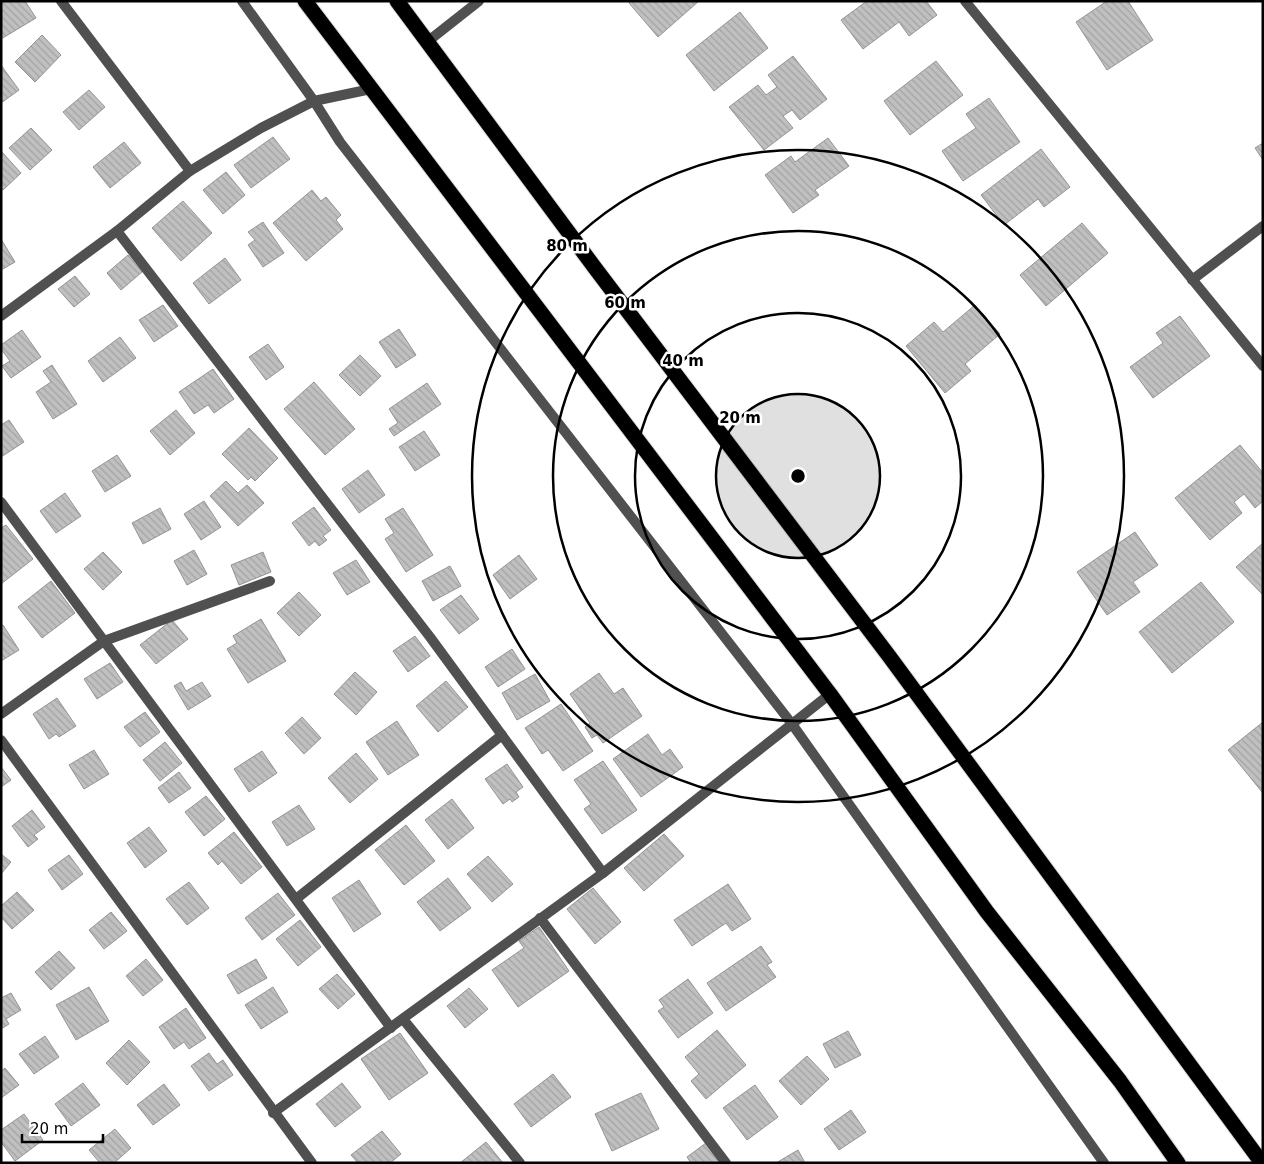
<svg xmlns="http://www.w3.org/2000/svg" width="1264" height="1164" font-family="'DejaVu Sans',sans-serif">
<defs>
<pattern id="building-back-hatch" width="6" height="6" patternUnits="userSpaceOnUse" patternTransform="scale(1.25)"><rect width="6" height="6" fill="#c0c0c0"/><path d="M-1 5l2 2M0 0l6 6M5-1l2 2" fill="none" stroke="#a3a3a3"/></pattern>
</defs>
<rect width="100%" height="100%" fill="#fff"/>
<g fill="url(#building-back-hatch)" stroke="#949494">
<polygon points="1,1 25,1 36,18 1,39"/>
<polygon points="630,1 699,1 658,37 629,3"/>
<polygon points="867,1 926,1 937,15 909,36 899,22 863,49 841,20"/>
<polygon points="1107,1 1128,1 1153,40 1107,70 1076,22"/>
<polygon points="740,12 768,48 714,91 686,55"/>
<polygon points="42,35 61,55 35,82 15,62"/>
<polygon points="793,56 827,99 800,120 792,110 783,116 793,128 764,150 729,107 758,85 766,95 777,87 768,75"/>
<polygon points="936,61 963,95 910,135 884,101"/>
<polygon points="1,65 19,90 1,103"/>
<polygon points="89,90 105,107 79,130 63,112"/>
<polygon points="989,98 1020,142 963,181 942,151 976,128 966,114"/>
<polygon points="31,128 52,150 30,170 9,148"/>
<polygon points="273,137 290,159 251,188 234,165"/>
<polygon points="828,138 849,166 815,190 819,195 793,213 765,175 791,156 795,162"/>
<polygon points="124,142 141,163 110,188 93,167"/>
<polygon points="1263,143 1263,160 1255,148"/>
<polygon points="1041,149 1070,187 1044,207 1038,199 1004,225 981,195"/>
<polygon points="1,151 21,173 3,190 1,187"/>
<polygon points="226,172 245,195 223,214 203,190"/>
<polygon points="312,190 321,201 326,197 341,215 336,220 343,229 306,261 273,223"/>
<polygon points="183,201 212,233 181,261 152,228"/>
<polygon points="263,222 284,253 263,267 248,245 255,240 248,232"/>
<polygon points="1082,223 1108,253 1046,306 1020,275"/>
<polygon points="1,239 15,262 1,270"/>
<polygon points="128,255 142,272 121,290 107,273"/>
<polygon points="225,258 241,280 209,304 193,283"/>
<polygon points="75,276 90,294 74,307 58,289"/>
<polygon points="163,305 178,326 154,342 139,320"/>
<polygon points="975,305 1000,334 965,364 971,371 945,393 906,346 934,322 943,332"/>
<polygon points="1180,316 1210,356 1153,398 1130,367 1163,343 1156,333"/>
<polygon points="399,329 416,355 396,368 379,342"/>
<polygon points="22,330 41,357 11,378 2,366 10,361 1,349 1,345"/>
<polygon points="120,337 136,358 103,382 88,361"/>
<polygon points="268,344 284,367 266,380 249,357"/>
<polygon points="360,355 381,376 360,396 339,375"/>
<polygon points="52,365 77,404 53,419 36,392 51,382 43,371"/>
<polygon points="213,369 234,399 214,413 208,405 194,414 179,392"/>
<polygon points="314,382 355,429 325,455 284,409"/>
<polygon points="427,383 441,404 394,436 389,429 398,423 389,409"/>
<polygon points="176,410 195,433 170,455 150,431"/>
<polygon points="9,420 24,442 1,457 1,425"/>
<polygon points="249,428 278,458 255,481 251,477 248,480 222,454"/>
<polygon points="424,431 440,455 415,471 399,447"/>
<polygon points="1240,445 1263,473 1263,501 1255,508 1244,494 1234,502 1242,513 1210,540 1175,498"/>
<polygon points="117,455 131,476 105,492 92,471"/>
<polygon points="368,470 385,495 359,513 342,489"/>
<polygon points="226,481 238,493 247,485 264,503 238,526 210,496"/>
<polygon points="65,493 81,516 56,533 40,511"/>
<polygon points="204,501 221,527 201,540 184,514"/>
<polygon points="314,507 331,530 323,536 327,540 319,546 315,541 309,546 292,523"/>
<polygon points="160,508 171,529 143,544 132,523"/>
<polygon points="403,508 433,555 406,572 385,539 394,533 385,519"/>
<polygon points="6,525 33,559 1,584 1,528"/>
<polygon points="1135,532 1158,565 1133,582 1140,592 1107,615 1077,572"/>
<polygon points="1263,543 1263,595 1236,567"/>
<polygon points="194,550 207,574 187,585 174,561"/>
<polygon points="103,552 122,572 103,590 84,569"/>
<polygon points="263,552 271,572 239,585 231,565"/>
<polygon points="519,555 537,579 510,599 493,575"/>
<polygon points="356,560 370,582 347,595 333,573"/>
<polygon points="450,566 461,586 433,601 422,581"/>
<polygon points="51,581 75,613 42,638 18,607"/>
<polygon points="1201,582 1234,622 1172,673 1139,632"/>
<polygon points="299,592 321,615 299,636 277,613"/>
<polygon points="461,595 479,619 459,634 440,610"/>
<polygon points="261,619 286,661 248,683 227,649 237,643 233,636"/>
<polygon points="172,620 188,639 156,664 140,645"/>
<polygon points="3,625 19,650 1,661 1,626"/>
<polygon points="415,636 430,656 408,672 393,651"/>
<polygon points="512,649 525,669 498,687 485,667"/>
<polygon points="110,663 123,682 97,699 84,679"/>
<polygon points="355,672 377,692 356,715 334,694"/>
<polygon points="599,673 614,694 623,688 642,716 603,743 597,735 592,738 585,727 590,723 570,694"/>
<polygon points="535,674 550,701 517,720 502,693"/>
<polygon points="446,681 468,707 438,732 416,706"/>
<polygon points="181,682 186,691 202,682 211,696 188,710 174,686"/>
<polygon points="57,698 76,726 59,737 56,734 49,739 33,714"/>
<polygon points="561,704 593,751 563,771 548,750 542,754 525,728"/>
<polygon points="145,712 160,732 140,747 124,727"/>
<polygon points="302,717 321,738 304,754 285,733"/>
<polygon points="397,721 419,755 388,775 366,742"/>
<polygon points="1263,722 1263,791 1262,792 1228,750"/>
<polygon points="648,734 662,755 670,749 683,767 641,797 613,759"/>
<polygon points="165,742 182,763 160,781 143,760"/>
<polygon points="94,750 109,774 84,789 69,765"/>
<polygon points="262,751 277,773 249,792 234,769"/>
<polygon points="356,753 378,779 350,803 328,778"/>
<polygon points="603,761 637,810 602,834 584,809 591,804 574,780"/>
<polygon points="507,764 523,787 516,792 519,797 512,802 510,799 503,804 485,779"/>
<polygon points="1,767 11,780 1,787"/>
<polygon points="179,772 191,788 169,803 158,788"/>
<polygon points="206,796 225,819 204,836 185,812"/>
<polygon points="452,799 474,828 448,849 425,820"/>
<polygon points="299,805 315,829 287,846 272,822"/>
<polygon points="32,810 45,827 34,835 38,839 28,847 12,826"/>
<polygon points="406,825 435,861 404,885 375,850"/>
<polygon points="149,827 167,851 145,868 127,843"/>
<polygon points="234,832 262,867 241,884 222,861 218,865 208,853"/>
<polygon points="664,834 684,856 644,891 624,868"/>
<polygon points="1,854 11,862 1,874"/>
<polygon points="69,855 83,874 62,890 48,870"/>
<polygon points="488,856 513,884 492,902 467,874"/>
<polygon points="448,878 471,908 440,931 417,902"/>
<polygon points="359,880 381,914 354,932 332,898"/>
<polygon points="189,882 209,908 187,925 166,899"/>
<polygon points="728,884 751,919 732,931 726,923 692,946 674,920"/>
<polygon points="593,888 621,922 595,944 567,909"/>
<polygon points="17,892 34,910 12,929 1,917 1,906"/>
<polygon points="278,893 295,915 262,940 245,918"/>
<polygon points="111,912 127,931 104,949 89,930"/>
<polygon points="300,920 321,947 298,966 276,939"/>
<polygon points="539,927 569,971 518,1007 492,970 524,948 519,941"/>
<polygon points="761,946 772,962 767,965 776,977 726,1011 707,983"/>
<polygon points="59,951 75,968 51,990 35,972"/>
<polygon points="146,959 163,980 143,996 126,976"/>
<polygon points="256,959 267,978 238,994 227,975"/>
<polygon points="337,974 355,994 338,1009 319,989"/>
<polygon points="688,979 713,1013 678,1038 658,1011 664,1007 659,1000"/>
<polygon points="89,987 109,1021 76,1040 56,1005"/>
<polygon points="273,987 288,1012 261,1029 245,1005"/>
<polygon points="469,988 488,1009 465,1028 447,1006"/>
<polygon points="11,993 21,1010 6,1019 9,1024 1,1029 1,998"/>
<polygon points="186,1008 206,1038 189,1049 184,1042 174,1049 159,1027"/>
<polygon points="717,1030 746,1065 706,1099 691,1081 699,1074 685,1057"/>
<polygon points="848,1031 861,1055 835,1068 823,1044"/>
<polygon points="400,1033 428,1073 389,1100 361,1059"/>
<polygon points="45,1036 59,1057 34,1074 19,1054"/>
<polygon points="129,1040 150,1062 127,1085 106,1063"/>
<polygon points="209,1053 217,1064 223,1060 233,1075 209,1091 191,1066"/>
<polygon points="807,1056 829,1079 801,1105 779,1081"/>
<polygon points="5,1068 19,1085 1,1098 1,1071"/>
<polygon points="553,1074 571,1097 531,1127 514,1104"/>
<polygon points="83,1083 100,1105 71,1126 55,1104"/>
<polygon points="342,1083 361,1107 335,1127 316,1104"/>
<polygon points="164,1084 180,1105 153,1125 137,1105"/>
<polygon points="755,1085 778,1117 747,1140 723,1108"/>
<polygon points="641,1093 659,1129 612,1151 595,1114"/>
<polygon points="851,1110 866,1132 839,1150 824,1129"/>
<polygon points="24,1114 43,1140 15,1161 1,1142 1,1130"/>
<polygon points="115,1129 131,1148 114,1163 100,1163 89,1150"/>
<polygon points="382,1131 401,1154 390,1163 358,1163 351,1155"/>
<polygon points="486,1142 503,1163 460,1163"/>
<polygon points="706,1143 721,1163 691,1163 687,1157"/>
<polygon points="798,1150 805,1163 776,1163"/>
</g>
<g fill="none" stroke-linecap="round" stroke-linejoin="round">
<g stroke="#dbdbdb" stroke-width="17">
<g id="highway">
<polyline points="305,1 830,694 987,912 1120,1081 1178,1163"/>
<polyline points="397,1 595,268 889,656 1262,1163"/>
</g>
</g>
<g stroke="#505050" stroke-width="10">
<polyline points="61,1 190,171 117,231"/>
<polyline points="242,1 314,101 371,89"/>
<polyline points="965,1 1263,366"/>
<polyline points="427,42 479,1"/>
<polyline points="190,171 261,128 314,101 340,142 792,724 1104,1163"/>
<polyline points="1192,280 1263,226"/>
<polyline points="1,316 117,231 430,637 603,873 273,1113"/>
<polyline points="1,502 391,1028"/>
<polyline points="1,714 104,641 270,581"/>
<polyline points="1,740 312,1163"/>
<polyline points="603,873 830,694"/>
<polyline points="296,899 502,735"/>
<polyline points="540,918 726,1163"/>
<polyline points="403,1019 520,1163"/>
</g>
<use href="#highway" stroke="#000" stroke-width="15"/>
</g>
<circle cx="798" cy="476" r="82" fill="#000" fill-opacity=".12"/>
<g fill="none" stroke="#000" stroke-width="2.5">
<circle cx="798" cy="476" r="82"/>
<circle cx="798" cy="476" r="163"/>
<circle cx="798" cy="476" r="245"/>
<circle cx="798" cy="476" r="326"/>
</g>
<circle cx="798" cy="476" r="8" fill="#000" stroke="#fff" stroke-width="2.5"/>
<g font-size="15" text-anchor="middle" font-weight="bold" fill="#000" stroke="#fff" stroke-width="5" stroke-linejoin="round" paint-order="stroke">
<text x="567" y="251">80 m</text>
<text x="625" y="308">60 m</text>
<text x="683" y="366">40 m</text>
<text x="740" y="423">20 m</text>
</g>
<rect width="1264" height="1164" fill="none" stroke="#000000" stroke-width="5"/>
<path d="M22 1134v8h81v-8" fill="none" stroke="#000000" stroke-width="2.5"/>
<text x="30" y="1134" font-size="15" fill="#000000" stroke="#ffffff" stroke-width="4" paint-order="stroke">20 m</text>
</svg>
